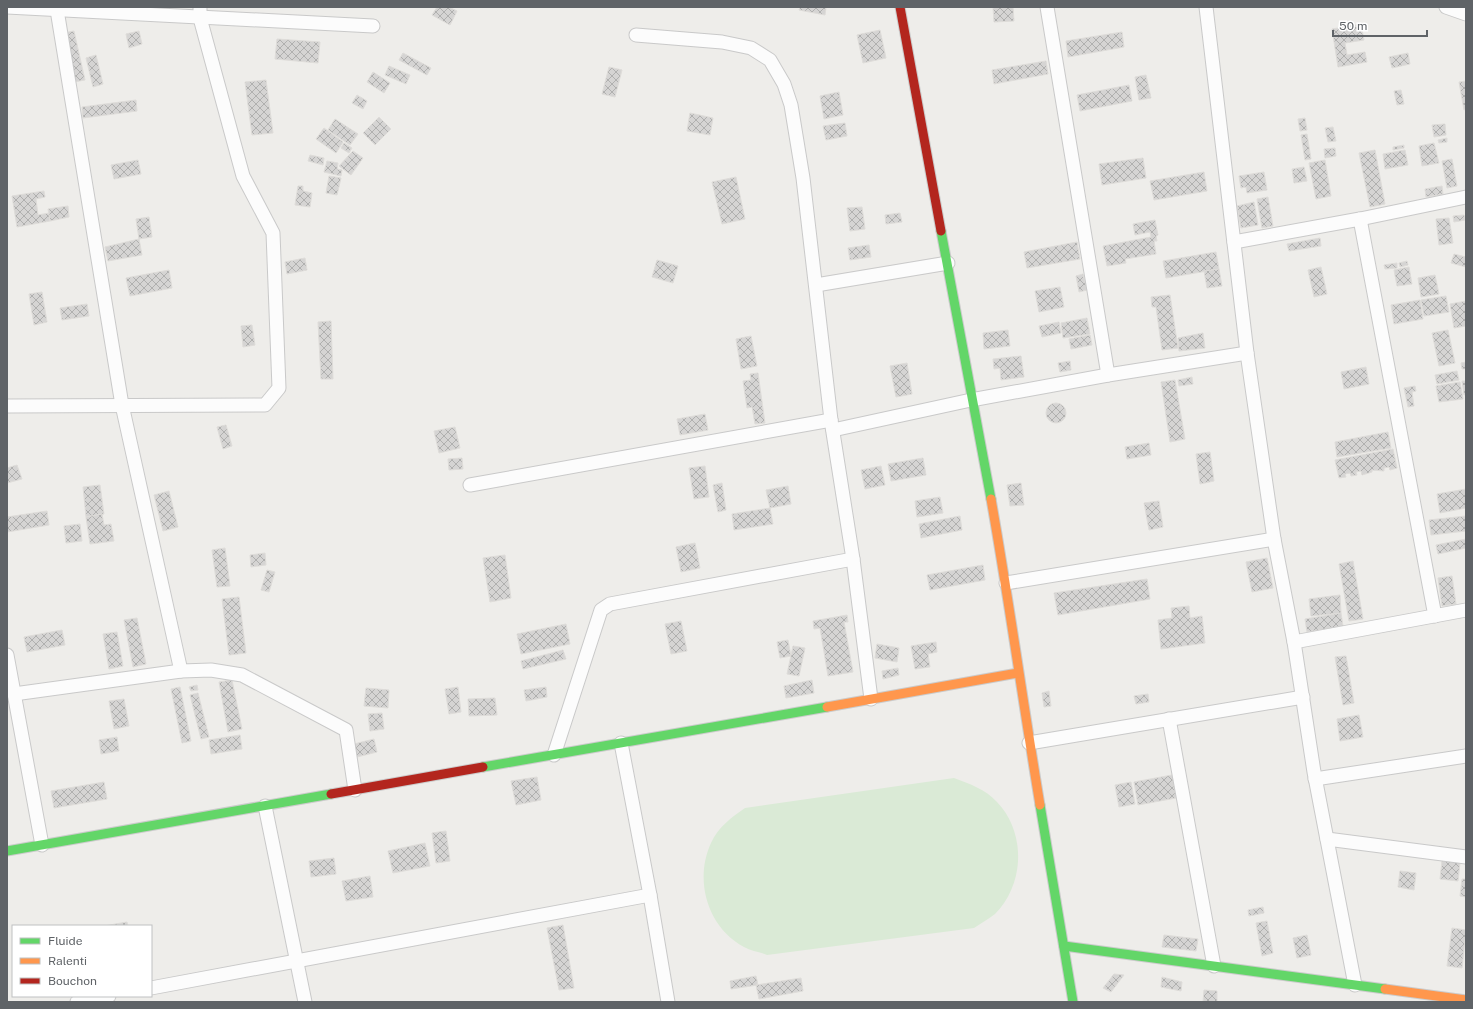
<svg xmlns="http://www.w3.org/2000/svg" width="1473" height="1009" font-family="'Public Sans',sans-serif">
<defs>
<pattern id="building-cross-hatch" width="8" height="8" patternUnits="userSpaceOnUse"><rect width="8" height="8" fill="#d5d4d3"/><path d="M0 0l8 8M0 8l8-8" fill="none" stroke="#b0b0af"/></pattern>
</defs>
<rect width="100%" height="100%" fill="#eeedea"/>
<path fill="#daead6" d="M 954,778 C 970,784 985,789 997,802 C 1026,832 1025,884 995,914 C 989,919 981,923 974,928 L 767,955 C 760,952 751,951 744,947 C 707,927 694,880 711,843 C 718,827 732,817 745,808 Z"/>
<g fill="url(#building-cross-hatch)" stroke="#dedcd9">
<polygon points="437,7 449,7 457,11 450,25 432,15"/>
<polygon points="800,7 826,7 825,15 799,10"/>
<polygon points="993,7 1013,7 1014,21 994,22"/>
<polygon points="1361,24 1364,40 1345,43 1347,55 1365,52 1367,62 1338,67 1332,29"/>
<polygon points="880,30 886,58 863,63 857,35"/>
<polygon points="74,31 85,80 68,83 58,34"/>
<polygon points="139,31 142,44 129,48 126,34"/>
<polygon points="1122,32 1124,47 1068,57 1066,41"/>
<polygon points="277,39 320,42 318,63 275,59"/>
<polygon points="403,53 431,68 427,75 399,60"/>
<polygon points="1408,53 1410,64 1392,68 1389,57"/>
<polygon points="96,55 103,84 93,87 86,58"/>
<polygon points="1046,61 1048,74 994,84 992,70"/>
<polygon points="389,66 410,75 406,84 385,75"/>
<polygon points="609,67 622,70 615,97 602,94"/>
<polygon points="373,72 390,83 384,93 367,82"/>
<polygon points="1146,75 1151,98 1139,100 1135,77"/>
<polygon points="266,80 273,133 252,135 245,82"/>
<polygon points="1466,81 1466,109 1464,110 1459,82"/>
<polygon points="1129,85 1132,101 1080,111 1077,95"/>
<polygon points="1401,90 1404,104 1397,105 1394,91"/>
<polygon points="839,92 843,115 824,119 820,96"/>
<polygon points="357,95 367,101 363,109 352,103"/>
<polygon points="136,100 137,111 83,118 82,107"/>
<polygon points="690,113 713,118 710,135 687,131"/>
<polygon points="379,117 391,129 375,145 363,133"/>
<polygon points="1305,118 1307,130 1300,131 1298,119"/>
<polygon points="335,119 358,134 350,145 328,130"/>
<polygon points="845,123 847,136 826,140 823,126"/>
<polygon points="1445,124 1446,135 1434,137 1432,125"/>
<polygon points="1333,127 1336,141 1328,142 1325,128"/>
<polygon points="324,128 343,142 336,153 316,139"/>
<polygon points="1307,134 1311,159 1305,160 1301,135"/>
<polygon points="1447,138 1447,142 1439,143 1438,140"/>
<polygon points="344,143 352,148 349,153 341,148"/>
<polygon points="1434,143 1439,163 1422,166 1419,146"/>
<polygon points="1404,145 1404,148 1393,150 1393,147"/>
<polygon points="1335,148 1336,156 1325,158 1324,149"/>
<polygon points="1375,150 1385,204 1370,207 1359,153"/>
<polygon points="1405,150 1408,165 1385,169 1383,154"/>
<polygon points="353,151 363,158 351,175 339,166"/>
<polygon points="310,155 324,158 323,165 308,161"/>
<polygon points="1143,158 1146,178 1102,185 1099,164"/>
<polygon points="1452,159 1457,186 1447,188 1442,161"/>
<polygon points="138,160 141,174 114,179 111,165"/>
<polygon points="1325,160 1331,196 1316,199 1309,163"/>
<polygon points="327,161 338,163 337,169 342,170 341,176 324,172"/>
<polygon points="1304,167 1307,181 1294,183 1292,169"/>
<polygon points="1204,172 1207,191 1154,200 1150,181"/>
<polygon points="1264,172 1267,190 1247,193 1246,187 1241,188 1239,176"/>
<polygon points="329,176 341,178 337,195 326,193"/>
<polygon points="736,177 745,219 722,224 712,182"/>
<polygon points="298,186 303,186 303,191 312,193 310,207 295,205"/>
<polygon points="1442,186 1443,194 1426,197 1425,189"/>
<polygon points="44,191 45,197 36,199 38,215 49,213 50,221 17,227 12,196"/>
<polygon points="1268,197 1273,226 1262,228 1257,199"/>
<polygon points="1254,202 1258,225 1241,228 1237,206"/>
<polygon points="68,206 69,217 50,221 48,209"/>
<polygon points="862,207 865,229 850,231 847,208"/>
<polygon points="900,213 902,222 886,224 885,215"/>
<polygon points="1464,215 1465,220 1454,222 1453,216"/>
<polygon points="149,217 152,237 139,239 136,219"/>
<polygon points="1449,218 1453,243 1439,245 1436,219"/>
<polygon points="1155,220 1158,235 1156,236 1157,241 1154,241 1156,254 1125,259 1126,263 1107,266 1103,246 1151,237 1150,232 1135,235 1133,224"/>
<polygon points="1320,238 1321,246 1289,251 1287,244"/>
<polygon points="139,239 142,255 108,261 105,247"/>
<polygon points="1077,242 1080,259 1027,268 1024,252"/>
<polygon points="869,245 871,257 850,260 848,248"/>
<polygon points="1216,252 1219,269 1166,278 1163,261"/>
<polygon points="1454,254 1466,257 1466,267 1451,263"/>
<polygon points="305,258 307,270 287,274 285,262"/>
<polygon points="657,260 678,266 673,283 652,277"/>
<polygon points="1407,261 1408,265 1400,267 1399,263"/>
<polygon points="1397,263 1397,268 1385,269 1384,265"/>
<polygon points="1321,267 1327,294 1314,297 1308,270"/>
<polygon points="1409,267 1412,284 1397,286 1394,270"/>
<polygon points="1219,269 1222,286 1207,288 1204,271"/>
<polygon points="169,270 172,288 130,296 126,278"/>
<polygon points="1083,274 1087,290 1079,292 1076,276"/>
<polygon points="1435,275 1439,294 1421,297 1418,278"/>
<polygon points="1060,287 1064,307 1039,312 1035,291"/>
<polygon points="42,292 47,322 34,325 29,294"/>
<polygon points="1170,295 1178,348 1162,350 1156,307 1152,307 1151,297"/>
<polygon points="1446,296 1449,312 1424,316 1421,300"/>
<polygon points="1420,300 1423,319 1394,324 1391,305"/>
<polygon points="1466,301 1466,326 1454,328 1450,304"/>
<polygon points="87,304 89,316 62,320 60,308"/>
<polygon points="1087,318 1090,334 1063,338 1061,323"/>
<polygon points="331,321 333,379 321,379 318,322"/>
<polygon points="1059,322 1061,333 1042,337 1039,326"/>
<polygon points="252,325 255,345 243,347 241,326"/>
<polygon points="1008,330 1010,346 984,349 983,333"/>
<polygon points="1448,330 1455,363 1439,366 1432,333"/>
<polygon points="1203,333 1205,348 1179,351 1178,338"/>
<polygon points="1090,335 1092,345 1071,349 1069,339"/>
<polygon points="751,336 757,366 741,369 736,339"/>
<polygon points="1021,356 1024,377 1001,380 1000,368 994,369 993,359"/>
<polygon points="1070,361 1071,370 1060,372 1058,363"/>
<polygon points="1466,362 1466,369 1462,369 1461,363"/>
<polygon points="907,363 912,394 896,397 890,366"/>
<polygon points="1366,367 1369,384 1344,389 1341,372"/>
<polygon points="1457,371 1459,380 1437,384 1435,375"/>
<polygon points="758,373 765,423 755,424 752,407 747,408 743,381 751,380 750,374"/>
<polygon points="1192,377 1193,384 1179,386 1178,380"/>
<polygon points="1175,380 1185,439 1170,442 1161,382"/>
<polygon points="1462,381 1466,381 1466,394 1464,395"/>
<polygon points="1460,382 1463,399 1439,402 1436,386"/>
<polygon points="1415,386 1416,391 1412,392 1414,406 1408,407 1404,388"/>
<circle cx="1056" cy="413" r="10"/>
<polygon points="705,414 708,430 680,435 677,419"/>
<polygon points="226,425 232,446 223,449 217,427"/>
<polygon points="455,427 460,448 439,453 434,431"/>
<polygon points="1388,432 1391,448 1337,457 1335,442"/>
<polygon points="1149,443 1151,455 1127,459 1125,447"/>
<polygon points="1393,449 1397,468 1390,470 1389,467 1384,468 1384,471 1372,470 1372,472 1362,475 1361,471 1356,472 1357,475 1351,476 1350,473 1345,474 1346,477 1339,478 1335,460"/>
<polygon points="1210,452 1214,481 1200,484 1196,454"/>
<polygon points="462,458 463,469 449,470 448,459"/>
<polygon points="923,458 926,475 891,481 888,464"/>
<polygon points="17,465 22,479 7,483 7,468"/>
<polygon points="705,466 709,497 694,499 689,468"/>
<polygon points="881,466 885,485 865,489 861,470"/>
<polygon points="722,483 726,510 718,512 713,485"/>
<polygon points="1021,483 1024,505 1010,506 1007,485"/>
<polygon points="100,485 104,514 86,517 83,487"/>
<polygon points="788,486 791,504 770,508 766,490"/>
<polygon points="1466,489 1466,508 1440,513 1437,494"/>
<polygon points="169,491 178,527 163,531 154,495"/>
<polygon points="940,497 943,513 917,517 915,501"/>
<polygon points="1159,501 1163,527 1149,530 1144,503"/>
<polygon points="770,508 773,524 734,530 732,514"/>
<polygon points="47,511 49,525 7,532 7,517"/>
<polygon points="102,514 104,525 111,524 114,541 90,544 86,517"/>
<polygon points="960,516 962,530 921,538 919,524"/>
<polygon points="1466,516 1466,531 1431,535 1429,520"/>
<polygon points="80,524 82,541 66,543 64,526"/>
<polygon points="1466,539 1466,548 1438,554 1436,545"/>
<polygon points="695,543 700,568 681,572 676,547"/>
<polygon points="225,548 230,586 217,587 212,550"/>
<polygon points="265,553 266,565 251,567 250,555"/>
<polygon points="505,555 511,598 490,602 483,558"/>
<polygon points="1267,558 1273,588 1252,592 1246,562"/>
<polygon points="1353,561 1363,619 1349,621 1339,564"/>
<polygon points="983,565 985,580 930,590 927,575"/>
<polygon points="267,570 275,572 269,592 261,590"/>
<polygon points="1452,576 1456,604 1442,606 1438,578"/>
<polygon points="1147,579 1150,599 1058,615 1054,593"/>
<polygon points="1340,595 1341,613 1311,616 1309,599"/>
<polygon points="239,597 246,653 229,655 222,599"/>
<polygon points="1189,606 1190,618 1202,616 1205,643 1161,649 1158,620 1172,618 1171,608"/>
<polygon points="1341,613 1343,626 1307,632 1305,619"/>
<polygon points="847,615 848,622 844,622 853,672 828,676 820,628 814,629 813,621"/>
<polygon points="137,618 146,664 133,667 124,620"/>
<polygon points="681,621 687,651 671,654 665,624"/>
<polygon points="566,624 570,644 521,654 517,634"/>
<polygon points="62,630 65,645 27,652 24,637"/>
<polygon points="117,632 123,666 109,669 103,634"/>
<polygon points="788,640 791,656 780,658 777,642"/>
<polygon points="936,642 937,652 928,654 930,667 915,669 911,646"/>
<polygon points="877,644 899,648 897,662 875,658"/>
<polygon points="793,646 805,648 799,676 787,674"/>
<polygon points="563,650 566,659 523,669 521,661"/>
<polygon points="1346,656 1354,703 1343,705 1335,657"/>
<polygon points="898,668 899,675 883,679 882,671"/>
<polygon points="232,680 242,729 228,732 219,682"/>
<polygon points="812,680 814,693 786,698 784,686"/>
<polygon points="197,685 198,690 191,691 189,687"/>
<polygon points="180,687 191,741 182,743 171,689"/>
<polygon points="458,687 461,712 449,714 445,689"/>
<polygon points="546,687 547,697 526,701 524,690"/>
<polygon points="366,688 389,690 388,708 364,706"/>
<polygon points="1049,691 1051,706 1044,707 1042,693"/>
<polygon points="198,693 209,737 201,739 190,695"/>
<polygon points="1148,694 1149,702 1136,704 1134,696"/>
<polygon points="495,698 497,715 469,716 468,699"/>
<polygon points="124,699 129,726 114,729 109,701"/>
<polygon points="382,713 384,729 370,731 368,714"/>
<polygon points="1359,715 1363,737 1340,741 1337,719"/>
<polygon points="240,735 242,749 211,754 209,740"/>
<polygon points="117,737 119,751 101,754 99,740"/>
<polygon points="374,739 377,752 357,757 354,744"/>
<polygon points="1172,775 1176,798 1138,805 1134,782"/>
<polygon points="537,777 541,800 516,805 511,781"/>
<polygon points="104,782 107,799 54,808 51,791"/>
<polygon points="1131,782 1135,804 1119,807 1115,785"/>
<polygon points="446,831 450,861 436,863 432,833"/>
<polygon points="425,843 430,866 393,873 388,851"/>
<polygon points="334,858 336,874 311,877 309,861"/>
<polygon points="1442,861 1460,863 1458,881 1440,879"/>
<polygon points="1400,871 1416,873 1414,890 1398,887"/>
<polygon points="370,876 373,897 346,901 342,881"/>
<polygon points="1462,879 1466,879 1466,897 1460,896"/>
<polygon points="1263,907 1264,913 1249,916 1248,910"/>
<polygon points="1267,921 1273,953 1262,956 1256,923"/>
<polygon points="127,922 128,926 104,926"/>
<polygon points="563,925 574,988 559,990 547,928"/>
<polygon points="1452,928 1466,930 1462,968 1447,966"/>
<polygon points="1164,935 1198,939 1196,951 1162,947"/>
<polygon points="1307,935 1311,955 1297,958 1293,938"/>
<polygon points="1114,974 1124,975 1111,992 1103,988"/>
<polygon points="756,976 758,985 731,989 730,981"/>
<polygon points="1162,977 1182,982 1181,991 1161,987"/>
<polygon points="801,978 803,991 759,999 756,985"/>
<polygon points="1204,990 1217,991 1217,1002 1203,1002"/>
</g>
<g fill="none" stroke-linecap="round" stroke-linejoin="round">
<g stroke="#c9c9c9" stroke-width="15">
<g id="street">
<polyline points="7,7 373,26"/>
<polyline points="1047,7 1108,375"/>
<polyline points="1206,7 1247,353 1274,539 1294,642 1314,772 1355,985"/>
<polyline points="1446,7 1466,14"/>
<polyline points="57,10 122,405 181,671"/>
<polyline points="636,35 722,42 751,48 770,60 784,84 791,105 803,178 831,420 853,559 871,699"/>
<polyline points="1360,219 1435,616"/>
<polyline points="1234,242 1360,219 1466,197"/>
<polyline points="816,285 948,263"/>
<polyline points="7,406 265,405 279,388 273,233 243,176 200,18 200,7"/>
<polyline points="833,430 971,400 1108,375 1247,353"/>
<polyline points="470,485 831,420"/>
<polyline points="1006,583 1274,539"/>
<polyline points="1294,642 1466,610"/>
<polyline points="7,655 42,845"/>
<polyline points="14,694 181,671 211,670 242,675 346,730 355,790"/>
<polyline points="1169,719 1214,966"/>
<polyline points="621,743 650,895 668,1002"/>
<polyline points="1029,743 1303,697"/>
<polyline points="554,755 601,610 610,604 853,559"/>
<polyline points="1315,779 1466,756"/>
<polyline points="265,806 305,1002"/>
<polyline points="1327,839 1466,857"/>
<polyline points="151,988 650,895"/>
<polyline points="77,1002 109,996"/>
</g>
</g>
<g stroke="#cbcbcb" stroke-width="11">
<g id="fast">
<polyline points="941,231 991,499"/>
<polyline points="483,767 827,707"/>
<polyline points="1040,805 1073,1002"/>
<polyline points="7,851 331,794"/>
<polyline points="1064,946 1385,989"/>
</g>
</g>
<g stroke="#cbcbcb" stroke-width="11">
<g id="slow">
<path d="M 991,499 C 1009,600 1023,703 1040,805"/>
<polyline points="827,707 1018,673"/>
<polyline points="1385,989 1466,1000"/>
</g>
</g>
<g stroke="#cbcbcb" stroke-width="11">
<g id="jam">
<polyline points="900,7 941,231"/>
<polyline points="331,794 483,767"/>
</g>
</g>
<use href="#street" stroke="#fcfcfc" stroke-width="13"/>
<use href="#fast" stroke="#63d668" stroke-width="9"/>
<use href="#slow" stroke="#ff974d" stroke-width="9"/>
<use href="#jam" stroke="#b3261e" stroke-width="9"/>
</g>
<rect width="1473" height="1009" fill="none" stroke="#5f6367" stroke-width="16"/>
<rect x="12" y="925" width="140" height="72" fill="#ffffff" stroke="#bfc1c2"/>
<rect x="20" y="938" width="20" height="6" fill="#63d668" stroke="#bfc1c2"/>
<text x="48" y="945" font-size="12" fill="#5f6367">Fluide</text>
<rect x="20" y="958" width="20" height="6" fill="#ff974d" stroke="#bfc1c2"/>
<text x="48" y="965" font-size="12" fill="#5f6367">Ralenti</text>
<rect x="20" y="978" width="20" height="6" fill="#b3261e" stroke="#bfc1c2"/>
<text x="48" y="985" font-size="12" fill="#5f6367">Bouchon</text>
<path d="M1333 30v6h94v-6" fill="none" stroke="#5f6367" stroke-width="2"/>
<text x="1339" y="30" font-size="12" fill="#5f6367" stroke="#ffffff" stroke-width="3" paint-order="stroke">50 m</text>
</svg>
